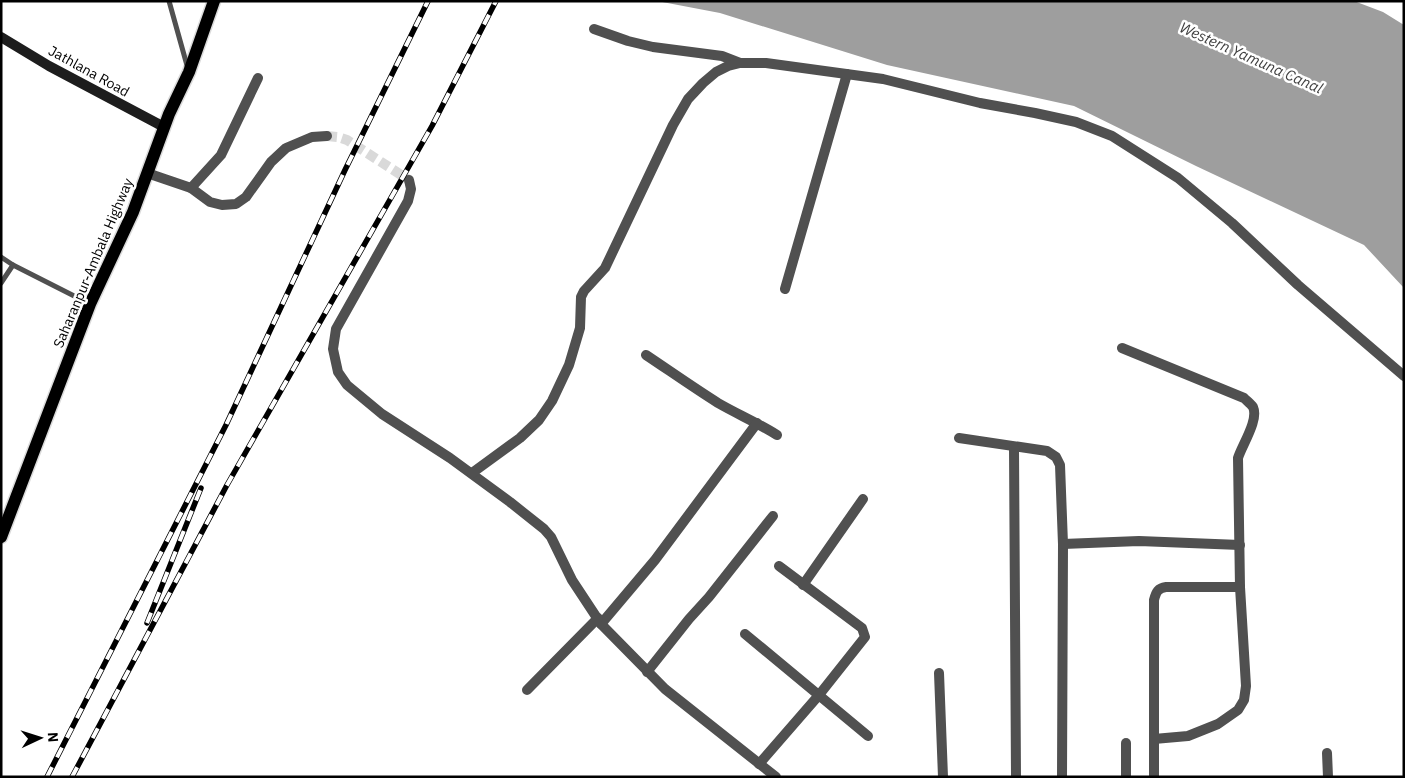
<svg xmlns="http://www.w3.org/2000/svg" width="1405" height="778" font-family="'IBM Plex Sans',sans-serif">
<rect width="100%" height="100%" fill="#fff"/>
<polygon fill="#9e9e9e" points="657,1 1354,1 1383,12 1404,25 1404,288 1364,245 1196,166 1074,106 887,65 720,13"/>
<g fill="none" stroke-linecap="round" stroke-linejoin="round">
<polyline stroke="#d9d9d9" stroke-width="10" stroke-dasharray="10 5" stroke-linecap="butt" points="327,136 338,137 347,140 409,180"/>
<g stroke="#dbdbdb" stroke-width="15">
<polyline id="primary" points="1,537 90,304 133,212 169,114 189,72 214,1"/>
</g>
<g stroke="#505050" stroke-width="5">
<polyline points="169,1 188,69"/>
<polyline points="1,257 13,265 90,304"/>
<polyline points="1,283 13,265"/>
</g>
<g stroke="#505050" stroke-width="10">
<polyline points="594,29 628,41 653,47 722,56 740,63"/>
<polyline points="147,173 191,188 210,202 222,205 236,204 246,197 271,162 286,148 312,137 327,136"/>
<polyline points="409,180 411,189 408,201 336,329 333,349 338,372 347,385 382,414 450,458 510,502 544,529 551,537 572,580 601,624 665,689 776,777"/>
<polyline points="191,188 221,155 258,78"/>
<polyline points="785,289 847,74"/>
<path d="M 1122,348 L 1244,398 C 1247,401 1251,404 1253,407 C 1259,420 1242,445 1238,458 L 1240,587 L 1246,686 L 1244,700 L 1238,710 L 1218,724 L 1188,736 L 1154,739"/>
<path d="M 646,355 C 670,371 694,388 718,403 C 737,414 758,423 777,435"/>
<polyline points="959,438 1047,451 1056,457 1060,465 1063,544 1062,777"/>
<polyline points="1014,447 1016,777"/>
<polyline points="472,473 520,438 539,420 552,401 569,365 580,328 581,297 584,291 605,268 673,125 688,99 703,83 716,72 728,66 740,63 766,63 883,79 980,103 1035,113 1076,122 1112,136 1178,178 1232,223 1298,285 1404,376"/>
<polyline points="1063,544 1139,541 1240,545"/>
<polyline points="803,585 863,499"/>
<polyline points="601,624 655,560 757,423"/>
<polyline points="745,634 868,736"/>
<polyline points="647,672 689,619 709,597 773,516"/>
<polyline points="939,673 943,777"/>
<polyline points="527,690 598,618"/>
<polyline points="1327,753 1328,777"/>
<polyline points="759,764 819,695 865,637 862,628 779,566"/>
<polyline points="1126,777 1126,743"/>
<path d="M 1154,777 L 1154,600 C 1156,592 1158,588 1166,587 L 1240,587"/>
</g>
<polyline stroke="#1d1d1d" stroke-width="10" points="1,37 49,66 164,127"/>
<use href="#primary" stroke="#000" stroke-width="12"/>
<g stroke="#000" stroke-width="5.5">
<g id="rail">
<polyline points="147,623 201,488"/>
<polyline points="47,777 226,425 345,170 428,1"/>
<polyline points="72,777 227,485 432,126 496,1"/>
</g>
</g>
<use href="#rail" stroke="#fff" stroke-width="4" stroke-dasharray="11" stroke-linecap="butt"/>
</g>
<g text-anchor="middle" stroke-width="5" stroke-linejoin="round" paint-order="stroke">
<g font-size="14" fill="#000" stroke="#fff">
<text transform="translate(89 71) rotate(29)" y="5">Jathlana Road</text>
<text transform="translate(93 263) rotate(-67)" y="5">Saharanpur-Ambala Highway</text>
</g>
<g font-size="15" font-style="italic" fill="#3f3f3f" stroke="#fff">
<text transform="translate(1251 58) rotate(24)" y="5">Western Yamuna Canal</text>
</g>
</g>
<rect width="1405" height="778" fill="none" stroke="#000000" stroke-width="5"/>
<g transform="translate(40 738) rotate(86)" stroke="#ffffff" stroke-width="4" paint-order="stroke">
<path d="M0-4L9 19L0 12L-9 19Z" fill="#000000"/>
<text y="-8" font-size="14" font-weight="bold" text-anchor="middle" fill="#000000">N</text>
</g>
</svg>
